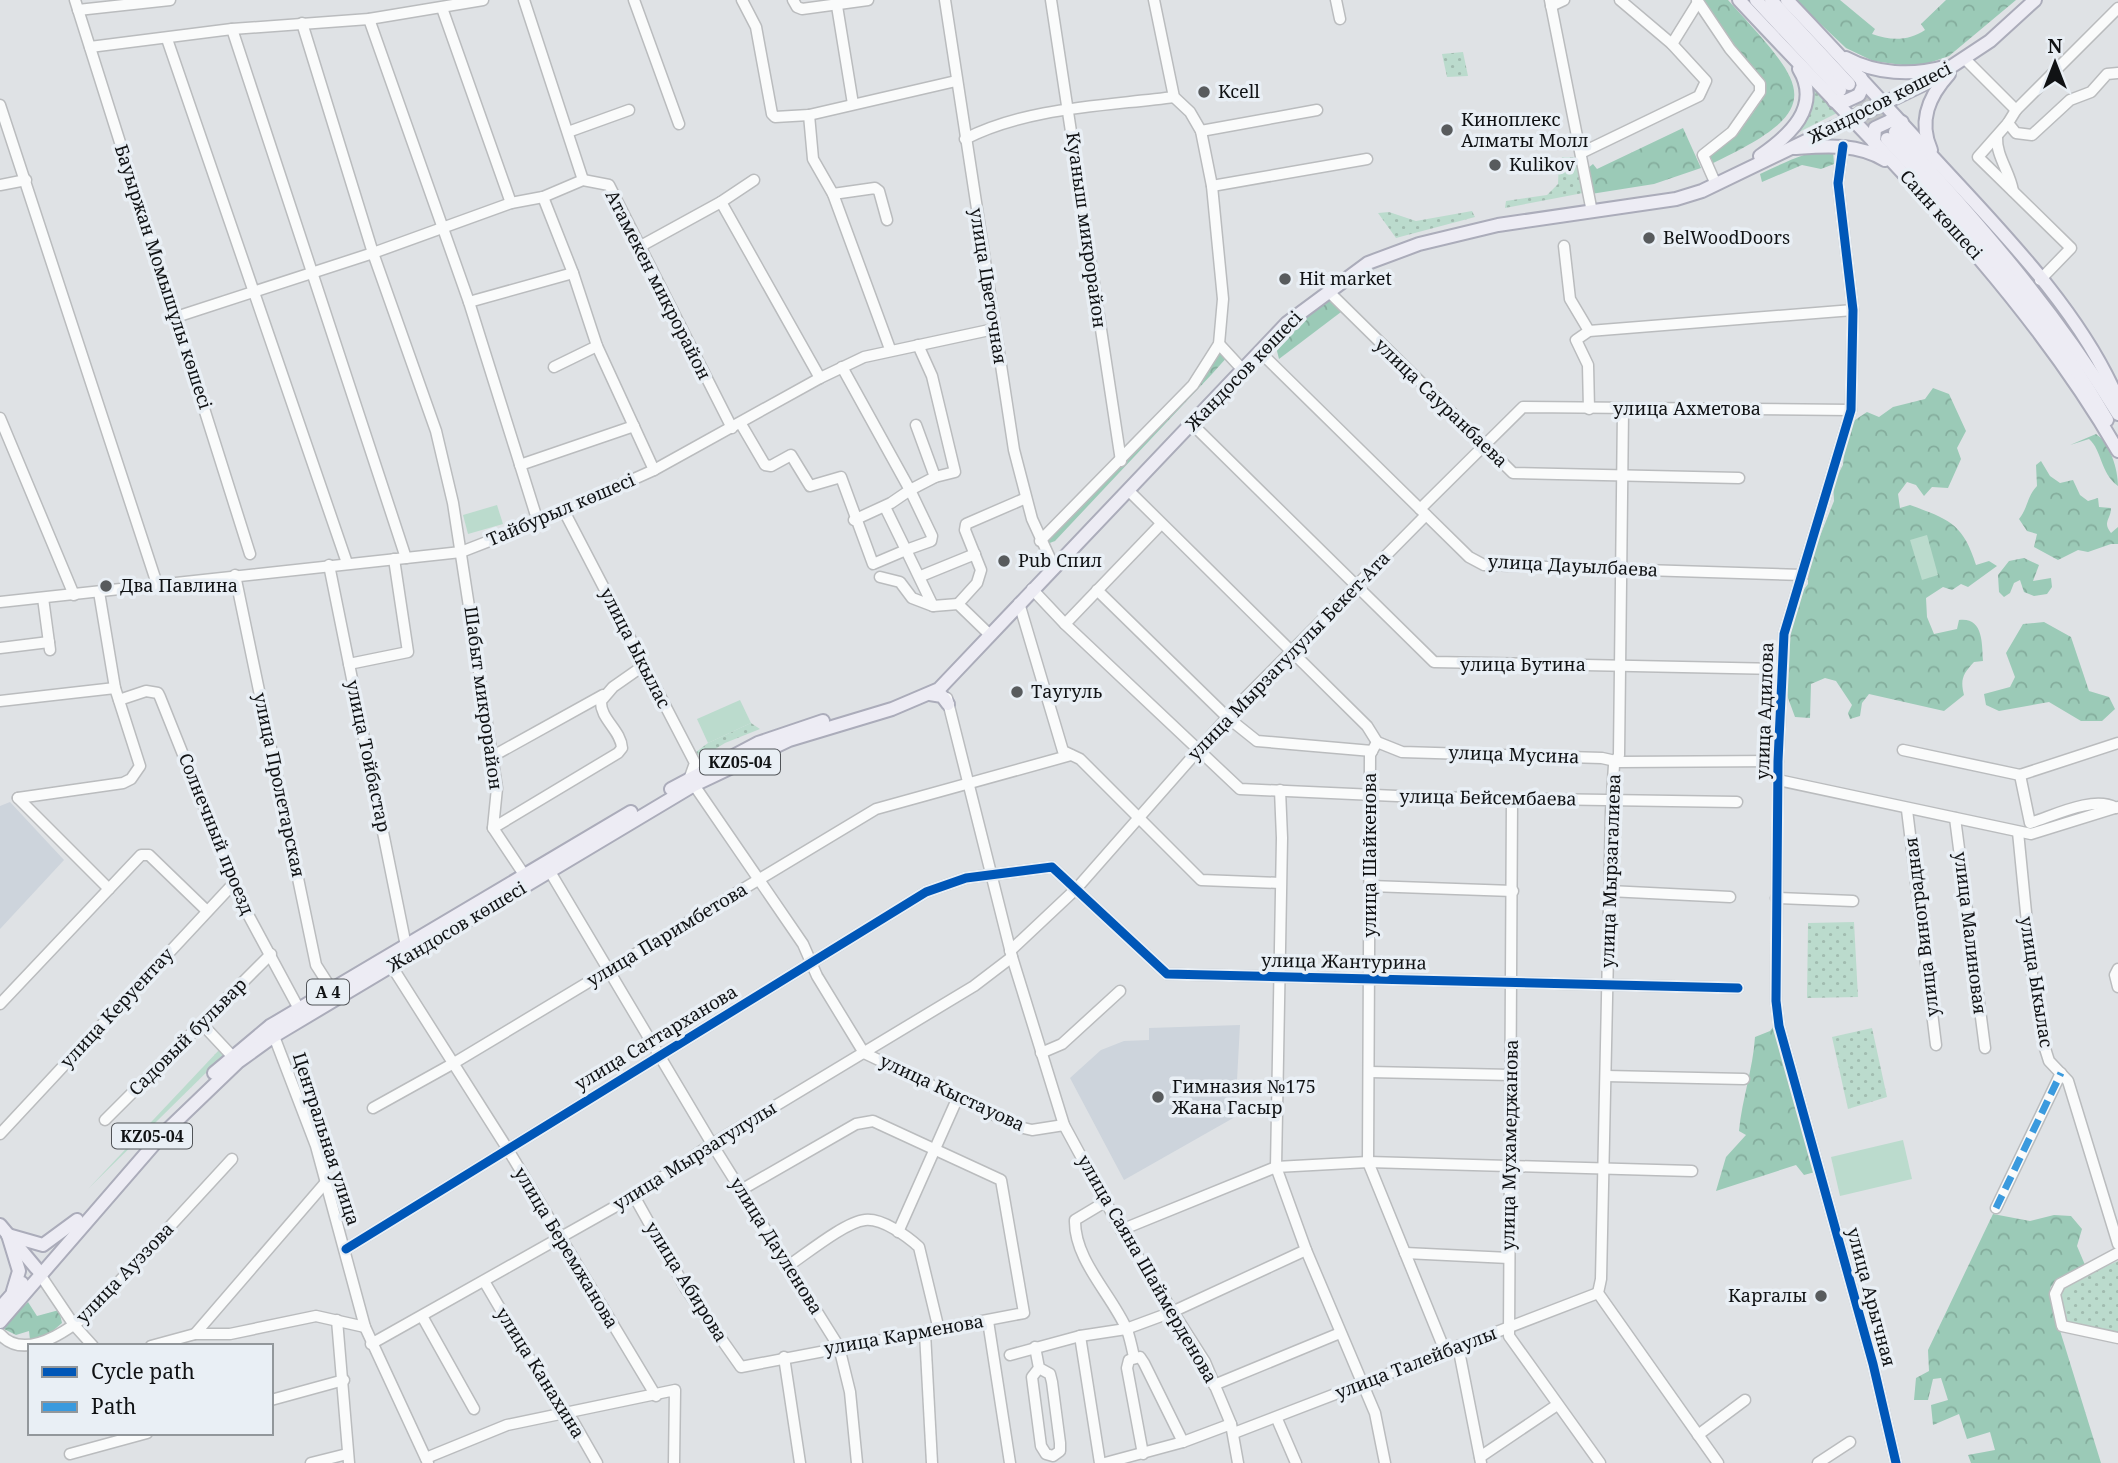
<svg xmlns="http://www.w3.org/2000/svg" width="2118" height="1463" font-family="'Noto Serif',serif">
<defs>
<pattern id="grass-dots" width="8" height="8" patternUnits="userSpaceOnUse" patternTransform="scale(1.75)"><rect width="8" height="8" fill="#bbdbcd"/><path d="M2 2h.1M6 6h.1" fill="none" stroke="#a0bbaf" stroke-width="1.8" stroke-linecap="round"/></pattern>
<pattern id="forest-crowns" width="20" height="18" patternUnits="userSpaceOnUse" patternTransform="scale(1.75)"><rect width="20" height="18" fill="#9bcab7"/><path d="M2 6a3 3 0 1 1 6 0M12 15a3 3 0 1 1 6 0" fill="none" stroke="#84ac9c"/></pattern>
</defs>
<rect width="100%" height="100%" fill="#dfe2e5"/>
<g fill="#cdd4dc">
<polygon points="10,802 64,860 0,929 0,806"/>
<polygon points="1240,1025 1235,1117 1124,1180 1070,1078 1101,1050 1124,1041 1149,1040 1149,1028"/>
</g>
<g fill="url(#grass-dots)">
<polygon points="1463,52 1468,76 1447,77 1442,54"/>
<polygon points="1810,82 1839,112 1799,132 1809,112"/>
<polygon points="1563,157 1576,157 1583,193 1505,208 1506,201 1547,195 1558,184 1559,160"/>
<polygon points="1472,211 1475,217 1396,238 1378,213 1389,212 1416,221"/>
<polygon points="751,723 760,729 725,743 701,758 696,752 708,743"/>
<polygon points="1854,922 1858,997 1807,998 1808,923"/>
<polygon points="1872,1028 1887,1097 1848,1109 1832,1037"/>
<polygon points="219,1050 223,1056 88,1189"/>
<polygon points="2118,1261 2118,1333 2067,1322 2059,1297 2065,1284"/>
</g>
<g fill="url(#forest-crowns)">
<path d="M 1701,0 L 1728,0 C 1805,86 1834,107 1709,165 L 1707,157 C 1725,142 1770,107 1763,81 C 1762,75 1754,70 1750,65 C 1730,46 1716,23 1701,0 Z"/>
<path d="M 1795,0 L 1840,0 L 1875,29 L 1872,34 C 1891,41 1908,41 1925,30 L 1921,24 L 1946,0 L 2016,0 L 1949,56 L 1917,67 L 1873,61 L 1846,48 Z"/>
<polygon points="1683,128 1701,168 1654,184 1591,194 1588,168 1593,164 1597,169"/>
<path d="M 1833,149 L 1834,164 L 1821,169 L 1802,165 L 1762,182 L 1760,174 C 1784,163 1806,151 1833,149 Z"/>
<polygon points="1329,297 1341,312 1279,359 1275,343"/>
<polygon points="1219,344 1229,355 1212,374 1055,541 1047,544 1040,541 1193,385"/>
<path d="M 1933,388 L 1949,394 L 1966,431 L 1957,448 L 1961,459 L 1948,488 L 1932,487 L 1924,496 L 1916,485 L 1907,482 L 1898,494 L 1900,508 L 1910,505 C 1948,519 1963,523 1976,565 L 1989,561 L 1997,566 L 1968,587 L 1961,584 L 1952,590 L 1943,587 L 1926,598 L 1927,617 L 1934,634 L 1957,629 L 1959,620 C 1983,617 1982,642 1983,661 L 1974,662 C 1963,674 1960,679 1964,695 L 1944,711 L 1869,694 L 1862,703 L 1860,716 L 1850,719 L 1848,713 L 1852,705 L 1836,681 L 1825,678 L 1811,684 L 1810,718 L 1795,717 L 1785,690 L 1787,650 L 1796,600 L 1808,584 L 1808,566 L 1834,501 L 1833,484 L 1843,465 L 1846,432 L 1855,420 L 1867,412 L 1879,417 L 1893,407 L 1925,399 Z"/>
<path d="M 2096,434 C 2110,443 2118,469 2118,486 C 2100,473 2102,450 2089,439 L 2070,445 Z"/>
<path d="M 2041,461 L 2050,476 L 2060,483 L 2073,480 L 2080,495 L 2088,501 L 2098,498 L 2099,507 L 2111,508 C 2111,519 2102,522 2111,533 L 2118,527 L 2118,544 L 2111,544 L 2088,552 L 2078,550 L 2058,560 L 2034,547 L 2037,534 L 2027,531 L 2019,519 C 2028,508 2027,496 2037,486 L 2036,465 Z"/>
<polygon points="2024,558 2039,565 2033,581 2051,578 2052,587 2047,594 2034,596 2024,592 2020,580 2014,583 2010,593 2004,597 1999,592 1998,575 2009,561"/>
<polygon points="2044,622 2071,637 2089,691 2109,697 2115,709 2102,721 2081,721 2049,702 1999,711 1986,705 1984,694 2010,687 2015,677 2006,653 2023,624"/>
<path d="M 1777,1022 L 1815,1172 L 1804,1175 L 1796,1165 L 1716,1191 L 1726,1157 L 1746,1135 L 1739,1131 C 1742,1099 1753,1069 1755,1037 L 1770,1031 Z"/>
<polygon points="1993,1214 2030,1221 2054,1215 2071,1216 2082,1229 2077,1246 2085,1265 2051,1286 2049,1295 2101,1463 1971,1463 1968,1455 1995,1450 1990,1432 1967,1439 1959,1414 1933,1425 1931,1405 1948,1400 1941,1378 1933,1379 1928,1400 1914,1400 1916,1378 1929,1371 1928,1350"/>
<polygon points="28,1302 37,1316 59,1310 62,1323 48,1335 30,1340 29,1331 16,1335 2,1328"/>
</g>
<g fill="#bbdbcd">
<polygon points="497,505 503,524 468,534 463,515"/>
<polygon points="1927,535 1938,575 1922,580 1910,540"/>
<polygon points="740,700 751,723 708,743 697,719"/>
<polygon points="1903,1140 1912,1179 1840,1196 1831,1157"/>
</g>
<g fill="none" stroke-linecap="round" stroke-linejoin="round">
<g stroke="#c0c3c6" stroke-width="12" stroke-dasharray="12 6" stroke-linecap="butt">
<polyline points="1849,84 1893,129"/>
<polyline points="1843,93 1887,139"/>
</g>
<g stroke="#babcbe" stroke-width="13">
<g id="minor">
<polyline points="75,0 250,554"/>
<polyline points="524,0 583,180"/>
<polyline points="634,0 679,124"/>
<polyline points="742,0 756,27 772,114 775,117 809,115 956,81"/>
<polyline points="793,0 797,7 802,9 868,0"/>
<polyline points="945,0 1014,450 1032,519 1054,567"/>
<polyline points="1051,0 1121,461"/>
<polyline points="1336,0 1340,19"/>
<polyline points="1550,0 1592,212"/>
<polyline points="1697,0 1730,49 1760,84 1760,92 1732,132 1703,155 1714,180"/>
<polyline points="837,6 853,104"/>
<polyline points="1551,6 1564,0"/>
<polyline points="442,8 511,203"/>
<polyline points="78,10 170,0"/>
<polyline points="369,19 469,302 538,522"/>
<polyline points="302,23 373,253 436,431 453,503 497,788 493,828 525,876"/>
<polyline points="232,29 406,558"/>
<polyline points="167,39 347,563"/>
<polyline points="1672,44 1698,2"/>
<polyline points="90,47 232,29 369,19 483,0"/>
<polyline points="1965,59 2016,110 2118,8"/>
<polyline points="0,105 157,584"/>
<polyline points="2016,110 2008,123 1978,157 2071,248 2040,280"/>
<polyline points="809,115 813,159 833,194 890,349"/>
<polyline points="2008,123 2016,133 2032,135 2070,100 2091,92 2107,74 2118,73"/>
<polyline points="1201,131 1317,110"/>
<polyline points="568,132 629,110"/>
<path d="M 1997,137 C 1996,156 2010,172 2013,191"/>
<path d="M 965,139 C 1027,107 1106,106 1174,97"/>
<polyline points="1843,146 1838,183 1853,310 1851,410 1784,634 1778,761 1776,1001 1779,1026 1873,1364 1896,1463"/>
<polyline points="1581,153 1699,96 1706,81 1672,44 1620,0"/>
<polyline points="0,185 26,180"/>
<polyline points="1212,186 1367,159"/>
<polyline points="833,194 875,188 879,191 887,220"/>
<polyline points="543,197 573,273 597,346 654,470"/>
<polyline points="721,202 820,378"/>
<polyline points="1564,246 1570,299 1589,331"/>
<polyline points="639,247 721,202 754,180"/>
<polyline points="1328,291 1513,473 1739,478"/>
<polyline points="469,302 573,273"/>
<polyline points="173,318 373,253 511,203 543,197 583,180 609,185 732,428"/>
<polyline points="1219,344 1242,369"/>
<polyline points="918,345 932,376 955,472 935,477"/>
<polyline points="1259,351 1469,557 1484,565 1803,575"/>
<polyline points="554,367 597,346"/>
<polyline points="842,367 910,490 891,503 854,520"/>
<polyline points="1589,409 1588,365 1576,340 1589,331 1853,310"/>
<polyline points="1623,410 1619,755 1614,765 1611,812 1601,1279 1598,1293 1718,1463"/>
<polyline points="0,418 74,595"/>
<polyline points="741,424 765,465 771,466 791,455 810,486 841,477 873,564 906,550 933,606 958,604 989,634"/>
<polyline points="1192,424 1434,662 1783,669"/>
<polyline points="520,465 634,426"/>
<polyline points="1128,490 1367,726 1377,742"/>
<polyline points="885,507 906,550 931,541 932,536 910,490 935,477 916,425"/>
<polyline points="1420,509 1523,407 1851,410"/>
<polyline points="564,511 695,763 690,777 694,785 803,944 817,976 864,1053 1019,1127 1032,1130 1064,1125"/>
<polyline points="1040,541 1193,385 1219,344 1223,299 1212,186 1201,131 1190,112 1174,97 1154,0"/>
<polyline points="329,565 406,946"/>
<polyline points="235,575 316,965 332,990"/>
<polyline points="921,576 975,554"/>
<polyline points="880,577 900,582 912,598 933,606"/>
<polyline points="1032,589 1065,624 1240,789 1419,797 1737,802"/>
<polyline points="1097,590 1227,717 1257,741 1372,751"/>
<polyline points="43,598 50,650"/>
<polyline points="0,602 461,552 538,522 654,470 820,378 864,357 994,329"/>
<polyline points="1019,603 1063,751 1080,759 1201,880 1280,883"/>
<polyline points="958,604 977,583 981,570 965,530 966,524 1026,498"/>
<polyline points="1065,624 1161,524"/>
<polyline points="0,648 49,642"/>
<polyline points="349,664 408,652 394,559"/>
<polyline points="947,698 1012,957 1064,1125 1121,1230 1205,1362 1231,1424 1238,1463"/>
<polyline points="119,700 146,691 158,693 160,697 244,907 299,1009"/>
<polyline points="0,701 115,688"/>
<polyline points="1377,742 1370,755 1368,1162 1445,1351"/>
<polyline points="1377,742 1402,752 1602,758 1620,762 1778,761"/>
<polyline points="1903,750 2020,775 2118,743"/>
<polyline points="493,756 603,695"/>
<path d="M 2020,775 L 2030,823 C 2053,816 2094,795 2116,808"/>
<polyline points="1778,780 2031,834 2118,807"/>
<polyline points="1280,790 1282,838 1276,1167 1306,1250 1375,1413 1385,1463"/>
<polyline points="18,798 123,783 131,779 140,766 115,688 99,592"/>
<polyline points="18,798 109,889"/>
<polyline points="1512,799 1509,1336 1600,1463"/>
<polyline points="1907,810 1936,1045"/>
<polyline points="1955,818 1985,1048"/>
<path d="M 493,828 L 618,753 L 622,748 C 621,730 600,719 601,701 L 613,687 L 643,666"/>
<polyline points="2018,832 2032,973 2043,1042 2049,1061 2068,1081 2118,1244"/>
<polyline points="546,865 712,1144 839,1347 850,1392 857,1463"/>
<polyline points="1370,886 1513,891"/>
<polyline points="1609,891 1730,897"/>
<polyline points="1776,898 1853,901"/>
<polyline points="1010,951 1077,888 1238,705 1426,515"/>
<polyline points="389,962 507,1148 656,1396"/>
<polyline points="2118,969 2115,975 2118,987"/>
<polyline points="0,1004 141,855 149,855 207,911"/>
<polyline points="202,1024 232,1056"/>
<polyline points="272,1031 316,1146 365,1327 428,1463"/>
<polyline points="1041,1053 1062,1044 1120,991"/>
<polyline points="1369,1072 1512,1075"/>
<polyline points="1606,1076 1744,1079"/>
<polyline points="373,1108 454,1063 876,809 1071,755"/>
<polyline points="105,1120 271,954"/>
<polyline points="0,1134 234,883"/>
<polyline points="634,1196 686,1289 741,1367 1024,1313 1001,1180 873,1121 856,1124 741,1190"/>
<path d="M 1105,1202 L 1075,1220 C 1074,1260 1112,1295 1127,1330 C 1130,1338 1132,1348 1134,1357"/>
<polyline points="1996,1208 2061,1073"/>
<polyline points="1121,1230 1276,1167 1368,1162 1692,1171"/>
<polyline points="898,1232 958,1097"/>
<polyline points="346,1249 926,892 966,878 1052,867 1167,974 1738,988"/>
<polyline points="1405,1253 1509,1258"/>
<polyline points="2118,1253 2060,1284 2055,1294 2062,1326 2118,1338"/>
<path d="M 788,1266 C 806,1254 845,1222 865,1220 C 882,1218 907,1236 919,1247 L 939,1330"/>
<polyline points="37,1270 74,1325 93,1346"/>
<polyline points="484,1281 555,1402 573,1421 597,1463"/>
<polyline points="422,1316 474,1409"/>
<polyline points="337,1320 349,1463"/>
<polyline points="988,1321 1010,1463"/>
<polyline points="925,1333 932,1463"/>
<path d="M 0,1334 C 25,1363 70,1329 92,1311 L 232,1159"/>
<polyline points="195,1334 326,1182"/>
<polyline points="1080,1336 1100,1463"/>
<polyline points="371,1344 634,1196 712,1144 974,986 1012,957"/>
<polyline points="151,1346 195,1334 230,1334 316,1316 365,1327"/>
<polyline points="1458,1346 1481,1463"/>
<polyline points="1035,1347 1039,1368 1032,1377 1033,1385 1041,1446 1046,1454 1053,1456 1060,1451 1060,1443 1052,1382 1050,1374 1039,1368"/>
<polyline points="1010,1355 1080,1336 1126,1329 1172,1312 1306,1250"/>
<polyline points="784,1357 800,1463"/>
<polyline points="1214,1385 1340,1333"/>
<polyline points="271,1400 344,1380"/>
<polyline points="1277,1419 1296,1463"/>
<polyline points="1234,1433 1598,1293"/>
<polyline points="1698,1435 1745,1400"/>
<polyline points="70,1454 147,1433"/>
<polyline points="1143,1454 1127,1368 1129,1360 1140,1357 1144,1363 1183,1442"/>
<polyline points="1480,1457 1557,1405"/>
<polyline points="426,1458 507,1425 675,1390 674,1463"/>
<polyline points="311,1463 347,1454"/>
<polyline points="1105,1463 1183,1442 1231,1424"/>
<polyline points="1818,1463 1850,1442"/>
</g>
</g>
<g stroke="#abacba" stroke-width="16">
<g id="major">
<path d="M 1739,0 C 1873,144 2019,280 2118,451"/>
<polyline points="1756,0 1840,90"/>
<polyline points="1771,0 1849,84"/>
<path d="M 1787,0 C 1840,55 1891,112 1943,168 C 2005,235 2082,314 2118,400"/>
<path d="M 1846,58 C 1876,74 1912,76 1944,67"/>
<polyline points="1834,101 1846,101 1859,95 1863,86 1861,78"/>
<path d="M 1895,132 C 1977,221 2055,310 2118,414"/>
<path d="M 1887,139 C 1969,227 2047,315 2107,420"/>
<polyline points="1874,143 1875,128 1890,121 1902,122"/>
<path d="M 1794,148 C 1826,146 1856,143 1885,160"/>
<path d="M 1931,150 C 1918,121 1929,96 1949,74"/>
<path d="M 1760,156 C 1789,136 1822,107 1799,69"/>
<polyline points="930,694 942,696 948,704"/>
<polyline points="671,789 758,743 823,721"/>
<polyline points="214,1073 270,1026 631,812"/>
<polyline points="0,1225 36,1268"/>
<polyline points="8,1235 19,1271 13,1291"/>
<polyline points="8,1235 43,1245 77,1220"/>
<polyline points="0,1308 22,1283"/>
<polyline points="0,1322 162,1135 238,1062 274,1036 694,785 789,740 892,709 939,689 1287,323 1368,263 1419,244 1498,225 1676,199 1702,191 1928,82 1990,41 2035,0"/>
</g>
</g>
<use href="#minor" stroke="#fafbfb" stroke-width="10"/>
<use href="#major" stroke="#edecf4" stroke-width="12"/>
<polyline stroke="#3a9ade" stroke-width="7" stroke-dasharray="14 7" stroke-linecap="butt" points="1996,1208 2061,1073"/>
<g stroke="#e9eff5" stroke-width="13">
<g id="cycleway">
<polyline points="1843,146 1838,183 1853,310 1851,410 1784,634 1778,761 1776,1001 1779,1026 1873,1364 1896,1463"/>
<polyline points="346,1249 926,892 966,878 1052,867 1167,974 1738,988"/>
</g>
</g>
<use href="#cycleway" stroke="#0057b8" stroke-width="9"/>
</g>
<g fill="#585b5d" stroke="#e9eff5" stroke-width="2.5">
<circle cx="1204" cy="92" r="7"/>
<circle cx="1447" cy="130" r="7"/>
<circle cx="1495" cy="165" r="7"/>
<circle cx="1649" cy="238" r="7"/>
<circle cx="1285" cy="279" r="7"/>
<circle cx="1004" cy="561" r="7"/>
<circle cx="106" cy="586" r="7"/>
<circle cx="1017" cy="692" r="7"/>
<circle cx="1158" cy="1097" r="7"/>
<circle cx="1821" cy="1296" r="7"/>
</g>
<g text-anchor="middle" stroke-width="7" stroke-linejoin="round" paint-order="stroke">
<g fill="#e9eff5" stroke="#515458" stroke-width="2">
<rect x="700" y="749.5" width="80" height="25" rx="5"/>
<rect x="307" y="979.5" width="42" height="25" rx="5"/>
<rect x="112" y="1123.5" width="80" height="25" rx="5"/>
</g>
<g font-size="16" font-weight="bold" fill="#101214">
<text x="740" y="768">KZ05-04</text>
<text x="328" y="998">А 4</text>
<text x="152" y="1142">KZ05-04</text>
</g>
<g font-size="18" fill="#101214" stroke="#e9eff5" text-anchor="start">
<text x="1218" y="98">Kcell</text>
<text x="1461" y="126">Киноплекс<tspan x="1461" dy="21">Алматы Молл</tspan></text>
<text x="1509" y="171">Kulikov</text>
<text x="1663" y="244">BelWoodDoors</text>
<text x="1299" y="285">Hit market</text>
<text x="1018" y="567">Pub Спил</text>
<text x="120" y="592">Два Павлина</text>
<text x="1031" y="698">Таугуль</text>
<text x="1172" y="1093">Гимназия №175<tspan x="1172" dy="21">Жана Гасыр</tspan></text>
<text x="1807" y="1302" text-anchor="end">Каргалы</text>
</g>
<g font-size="18" fill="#101214" stroke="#e9eff5">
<text transform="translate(1880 103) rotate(-27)" y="6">Жандосов көшесі</text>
<text transform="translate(1941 215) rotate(48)" y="6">Саин көшесі</text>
<text transform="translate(1086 230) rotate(82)" y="6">Куаныш микрорайон</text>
<text transform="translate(163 277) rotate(72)" y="6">Бауыржан Момышұлы көшесі</text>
<text transform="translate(658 285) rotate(63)" y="6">Атамекен микрорайон</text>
<text transform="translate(988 286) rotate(81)" y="6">улица Цветочная</text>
<text transform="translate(1244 371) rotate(-46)" y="6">Жандосов көшесі</text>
<text transform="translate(1441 403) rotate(44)" y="6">улица Сауранбаева</text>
<text x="1687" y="415">улица Ахметова</text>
<text transform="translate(561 510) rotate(-23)" y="6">Тайбурыл көшесі</text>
<text transform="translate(1573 566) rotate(3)" y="6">улица Дауылбаева</text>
<text transform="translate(635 648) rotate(63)" y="6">улица Ыкылас</text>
<text transform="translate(1289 656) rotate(-46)" y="6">улица Мырзагулулы Бекет-Ата</text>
<text x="1523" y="671">улица Бутина</text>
<text transform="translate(483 698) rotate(82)" y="6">Шабыт микрорайон</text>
<text transform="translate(1765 711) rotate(-88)" y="6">улица Адилова</text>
<text transform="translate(1514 755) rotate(2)" y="6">улица Мусина</text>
<text transform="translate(368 756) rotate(78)" y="6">улица Тойбастар</text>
<text transform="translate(279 785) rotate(78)" y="6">улица Пролетарская</text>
<text transform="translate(1488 798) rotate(1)" y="6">улица Бейсембаева</text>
<text transform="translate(216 834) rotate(68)" y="6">Солнечный проезд</text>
<text transform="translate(1370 855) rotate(-90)" y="6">улица Шайкенова</text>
<text transform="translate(1611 871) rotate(-88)" y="6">улица Мырзагалиева</text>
<text transform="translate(457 927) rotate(-31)" y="6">Жандосов көшесі</text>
<text transform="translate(1922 927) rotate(-97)" y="6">улица Виноградная</text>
<text transform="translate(1970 933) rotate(83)" y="6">улица Малиновая</text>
<text transform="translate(667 935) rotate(-31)" y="6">улица Паримбетова</text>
<text transform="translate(1344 962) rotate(1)" y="6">улица Жантурина</text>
<text transform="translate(2036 982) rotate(81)" y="6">улица Ыкылас</text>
<text transform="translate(117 1008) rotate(-47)" y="6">улица Керуентау</text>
<text transform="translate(188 1037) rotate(-45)" y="6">Садовый бульвар</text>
<text transform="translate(656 1038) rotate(-31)" y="6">улица Саттарханова</text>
<text transform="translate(952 1093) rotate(25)" y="6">улица Кыстауова</text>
<text transform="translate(326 1139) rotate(72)" y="6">Центральная улица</text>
<text transform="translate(1510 1145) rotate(-89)" y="6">улица Мухамеджанова</text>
<text transform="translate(695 1156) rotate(-32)" y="6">улица Мырзагулулы</text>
<text transform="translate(776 1246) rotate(58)" y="6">улица Дауленова</text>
<text transform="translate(566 1248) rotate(59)" y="6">улица Беремжанова</text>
<text transform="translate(1147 1269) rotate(60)" y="6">улица Саяна Шаймерденова</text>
<text transform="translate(125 1273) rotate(-46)" y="6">улица Ауэзова</text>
<text transform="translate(686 1282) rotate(58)" y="6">улица Абирова</text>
<text transform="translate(1871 1297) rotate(75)" y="6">улица Арычная</text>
<text transform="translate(904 1335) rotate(-10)" y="6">улица Карменова</text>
<text transform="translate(1416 1363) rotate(-21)" y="6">улица Талейбаулы</text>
<text transform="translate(540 1373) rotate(58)" y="6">улица Канахина</text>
</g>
</g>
<rect x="28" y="1344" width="245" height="91" fill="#e9eff5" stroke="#92979b" stroke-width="2"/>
<rect x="42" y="1367" width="35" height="10" fill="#0057b8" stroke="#92979b" stroke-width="2"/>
<text x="91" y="1379" font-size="21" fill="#101214">Cycle path</text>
<rect x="42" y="1402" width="35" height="10" fill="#3a9ade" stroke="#92979b" stroke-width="2"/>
<text x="91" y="1414" font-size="21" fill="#101214">Path</text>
<g transform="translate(2055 63)" stroke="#e9eff5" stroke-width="5" paint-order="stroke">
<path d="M0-5L12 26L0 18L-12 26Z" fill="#101214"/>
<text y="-10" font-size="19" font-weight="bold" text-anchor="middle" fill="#101214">N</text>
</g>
</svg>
